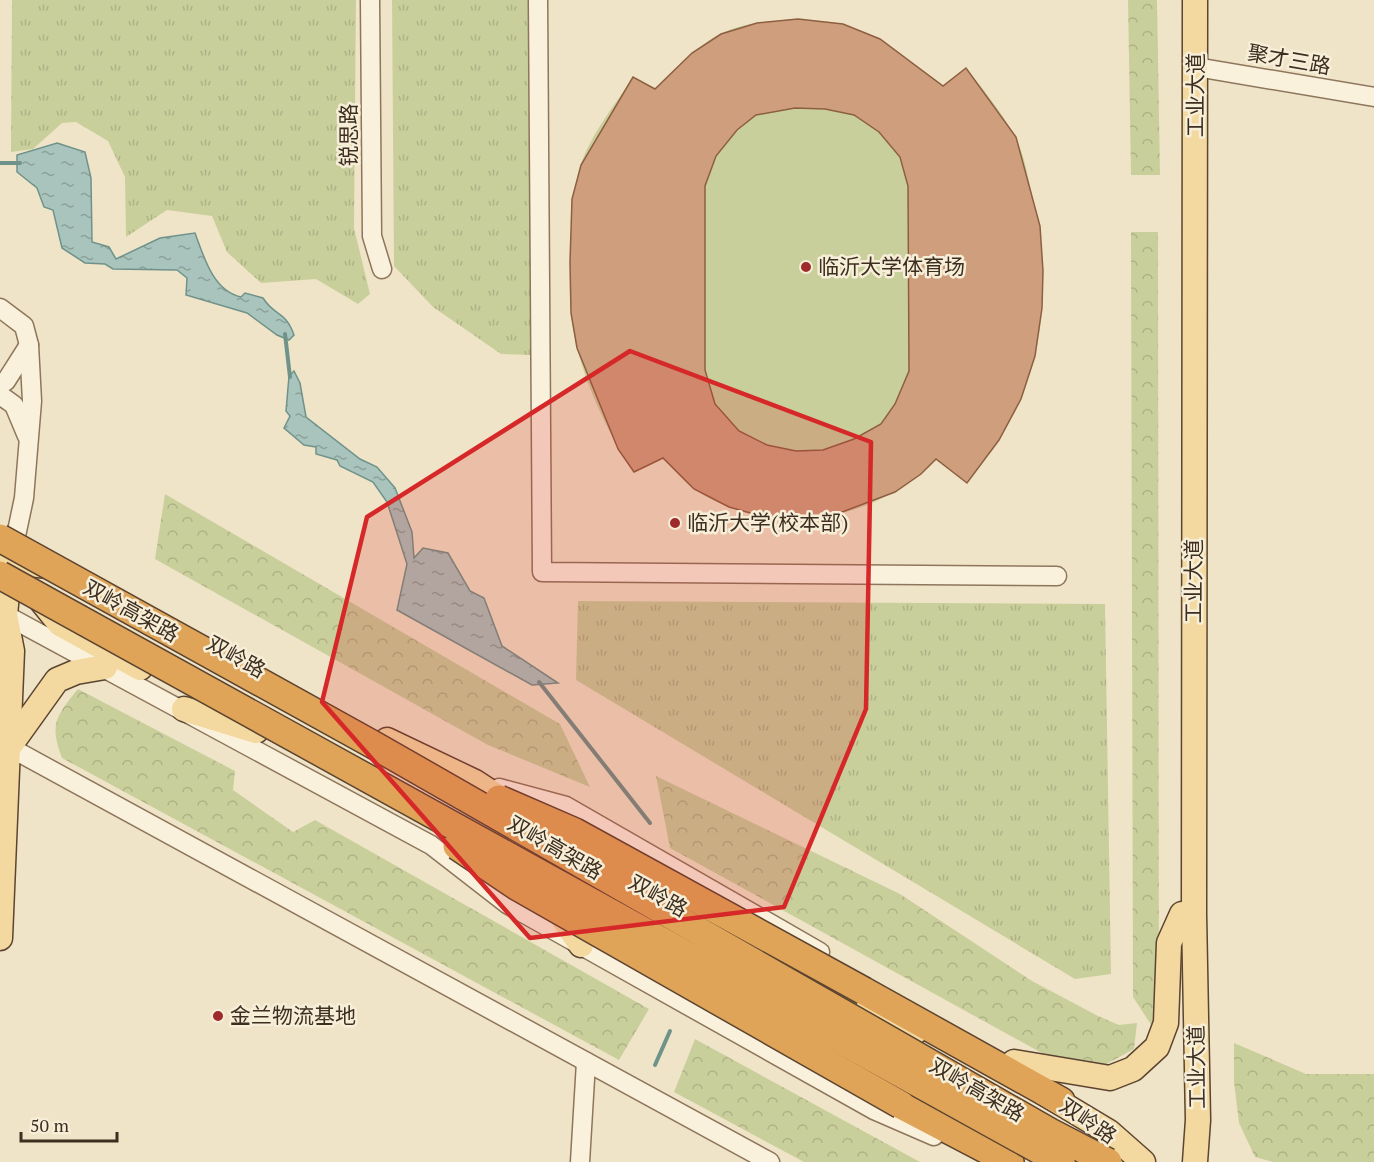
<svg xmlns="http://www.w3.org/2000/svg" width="1374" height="1162" font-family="'PT Serif','Noto Sans SC',serif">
<defs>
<pattern id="grass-tufts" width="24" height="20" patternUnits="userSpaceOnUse" patternTransform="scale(1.5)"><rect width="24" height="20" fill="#c9cf9b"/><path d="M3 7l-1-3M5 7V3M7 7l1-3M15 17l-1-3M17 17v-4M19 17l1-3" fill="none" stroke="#aeb285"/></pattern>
<pattern id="forest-crowns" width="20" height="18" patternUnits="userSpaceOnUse" patternTransform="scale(1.5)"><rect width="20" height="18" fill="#c9cf9b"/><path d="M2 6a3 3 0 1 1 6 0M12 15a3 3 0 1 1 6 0" fill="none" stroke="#aeb285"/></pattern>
<pattern id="water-ripples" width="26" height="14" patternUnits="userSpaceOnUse" patternTransform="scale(1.5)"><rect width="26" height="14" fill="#a9c4bc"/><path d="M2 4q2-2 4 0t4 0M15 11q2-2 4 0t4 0" fill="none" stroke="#8ba098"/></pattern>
</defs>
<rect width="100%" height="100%" fill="#f0e4c8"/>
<g fill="url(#grass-tufts)">
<polygon points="12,0 356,0 354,228 370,294 358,304 316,279 261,283 227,252 212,216 167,210 126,237 125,177 108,141 76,122 62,123 33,149 11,152"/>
<polygon points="392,0 531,0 530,355 501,354 433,307 394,266"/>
<polygon points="578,601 1105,604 1111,974 1075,979 576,680"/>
</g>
<g fill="url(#forest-crowns)">
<polygon points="1128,0 1157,0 1160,175 1131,175"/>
<polygon points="1131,232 1158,232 1159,1037 1133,997"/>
<polygon points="165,494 560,724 590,787 488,745 155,559"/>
<path d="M 78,689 L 235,771 L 233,790 L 293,832 L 315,820 L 649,1009 L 619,1060 L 62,758 C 49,724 56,716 78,689 Z"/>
<polygon points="656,776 900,894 1032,981 1098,1016 1119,1025 1137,1023 1134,1049 1099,1068 1058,1062 670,848"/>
<polygon points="695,1039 920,1162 804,1162 674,1092"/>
<polygon points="1234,1043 1306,1074 1374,1074 1374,1162 1273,1162 1255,1157 1239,1123 1234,1082"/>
</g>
<path fill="#c9cf9b" d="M 798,19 L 843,24 L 880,39 L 943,85 L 966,68 C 983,89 1001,111 1014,135 C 1024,152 1028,177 1032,196 C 1048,262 1048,335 1021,398 C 1008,429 987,456 967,483 L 936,460 C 871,523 774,540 695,490 C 683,482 673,468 663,458 L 634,472 C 605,430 575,364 571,312 C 569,290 570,267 571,244 C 572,218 573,193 580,167 C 590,135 615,105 633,77 L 655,89 C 675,70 695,47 720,34 C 743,22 773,21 798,19 Z"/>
<g fill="url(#water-ripples)" stroke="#6f938a" stroke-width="1.5">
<path d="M 57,143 L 85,152 L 91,178 L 92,242 L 109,247 L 116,259 L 160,238 L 195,233 C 204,257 213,291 241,297 L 245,293 L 263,298 C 275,317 285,310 294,335 L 289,340 L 277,335 L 247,313 L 186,295 L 187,278 L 177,270 L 113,269 L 105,264 L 85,263 L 62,248 L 53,210 L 44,207 L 37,188 L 17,172 L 17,155 Z"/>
<polygon points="294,371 300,383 306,417 360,459 377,467 395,488 412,532 414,558 423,548 448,553 470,591 484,598 502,646 558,683 532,685 397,610 407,564 387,502 373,482 340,466 337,460 316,454 316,447 304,445 284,428 290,416 286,411 289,376"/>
</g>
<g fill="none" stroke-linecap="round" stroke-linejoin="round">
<g stroke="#6f938a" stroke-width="4">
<polyline points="0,163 20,163"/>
<polyline points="285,334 290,377"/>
<polyline points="539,682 650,823"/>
<polyline points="655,1065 670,1031"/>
</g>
</g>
<path fill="#cf9f7d" stroke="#8d5f41" stroke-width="1.5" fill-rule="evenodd" d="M 798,19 L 843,24 L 880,39 L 943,86 L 966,68 L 1016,137 L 1040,226 L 1043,271 L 1042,308 L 1035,356 L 1021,399 L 999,440 L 967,483 L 936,459 L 921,474 L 895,492 L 829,517 L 798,521 L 761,516 L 729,507 L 694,489 L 663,458 L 634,472 L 618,449 L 577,348 L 571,313 L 570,262 L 572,199 L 581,165 L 633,77 L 655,89 L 692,53 L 721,34 L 757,23 ZM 795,108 L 825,109 L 854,115 L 879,132 L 900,157 L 908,186 L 909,371 L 895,404 L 881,424 L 854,439 L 823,450 L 796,451 L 767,445 L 739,431 L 715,404 L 705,370 L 705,186 L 716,156 L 737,130 L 756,115 Z"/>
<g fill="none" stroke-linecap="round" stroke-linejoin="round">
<g stroke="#8d765c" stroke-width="21">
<g id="minor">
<polyline points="370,0 372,236 382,269"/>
<polyline points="538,0 542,572 1057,576"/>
<polyline points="1196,67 1374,97"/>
<polyline points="0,308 24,326 29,345 32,401 24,498 12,555"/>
<polyline points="0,385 6,381 29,345"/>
<polyline points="0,395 14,405 27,436"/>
<polyline points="0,612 431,845 507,904 874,1110 934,1136"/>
<polyline points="9,747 770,1162"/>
<polyline points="499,788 566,806 820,952"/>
<polyline points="580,1162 586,1062"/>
</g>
</g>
<g stroke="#5b4430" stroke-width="27">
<g id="major">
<polyline points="0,561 48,566"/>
<polyline points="39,598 60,624 140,668"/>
<polyline points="184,709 256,731"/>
<polyline points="387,740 475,782 515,808"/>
<polyline points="9,747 57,680 76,672 105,667"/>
<polyline points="555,907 581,945"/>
<polyline points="0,938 12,651 5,615 10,562"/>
<polyline points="770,957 863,1008 915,1032"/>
<polyline points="1014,1062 1110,1078 1133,1069 1157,1047 1166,1023 1169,943 1182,914"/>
<polyline points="1044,1093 1109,1132 1143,1162"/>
<polyline points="1195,1162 1198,1120 1194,914 1195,0"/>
</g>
</g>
<g stroke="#5b4430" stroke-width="30">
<g id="highway">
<polyline points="864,991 1061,1101"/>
<polyline points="901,1105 1010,1162"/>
</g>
</g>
<use href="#minor" stroke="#faf1dc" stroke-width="18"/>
<use href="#major" stroke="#f3d9a0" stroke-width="24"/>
<use href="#highway" stroke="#e0a458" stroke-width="27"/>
<g stroke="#5b4430" stroke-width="30" stroke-linecap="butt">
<g id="highway-bridge">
<polyline points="0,538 372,744 1050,1132 1108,1162"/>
<polyline points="0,575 1061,1162"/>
<polyline points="499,799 575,832 864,991"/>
<polyline points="457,846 518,887 901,1105"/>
</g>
</g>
<use href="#highway-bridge" stroke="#e0a458" stroke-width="27"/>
</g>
<path fill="#d62828" fill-opacity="0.2" stroke="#d62828" stroke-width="4.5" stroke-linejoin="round" d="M 630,351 L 871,442 L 866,709 L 784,907 L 530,938 L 322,702 L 367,517 Z"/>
<g fill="#9e2a2b" stroke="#f7eed8" stroke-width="2">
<circle cx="806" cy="267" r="6"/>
<circle cx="675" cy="523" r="6"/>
<circle cx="218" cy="1016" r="6"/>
</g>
<g text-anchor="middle" stroke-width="5" stroke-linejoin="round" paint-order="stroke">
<g font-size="21" fill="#3d2e20" stroke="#f7eed8">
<text transform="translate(1289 60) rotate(10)" y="7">聚才三路</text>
<text transform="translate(1196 95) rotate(-90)" y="7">工业大道</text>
<text transform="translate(349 135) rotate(-90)" y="7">锐思路</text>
<text transform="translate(1194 581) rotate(-90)" y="7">工业大道</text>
<text transform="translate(131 611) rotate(29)" y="7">双岭高架路</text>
<text transform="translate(236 657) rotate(29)" y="7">双岭路</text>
<text transform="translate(555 848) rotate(30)" y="7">双岭高架路</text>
<text transform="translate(658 896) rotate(29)" y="7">双岭路</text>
<text transform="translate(1197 1067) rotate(-91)" y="7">工业大道</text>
<text transform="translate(977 1090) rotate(30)" y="7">双岭高架路</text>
<text transform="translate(1088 1121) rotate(34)" y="7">双岭路</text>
</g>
<g font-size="21" fill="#3d2e20" stroke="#f7eed8" text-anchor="start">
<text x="818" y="274">临沂大学体育场</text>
<text x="687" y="530">临沂大学(校本部)</text>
<text x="230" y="1023">金兰物流基地</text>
</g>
</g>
<path d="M21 1132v9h96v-9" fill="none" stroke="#3d2e20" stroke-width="3"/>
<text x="30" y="1132" font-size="18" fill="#3d2e20" stroke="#f7eed8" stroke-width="4.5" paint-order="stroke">50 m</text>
</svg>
